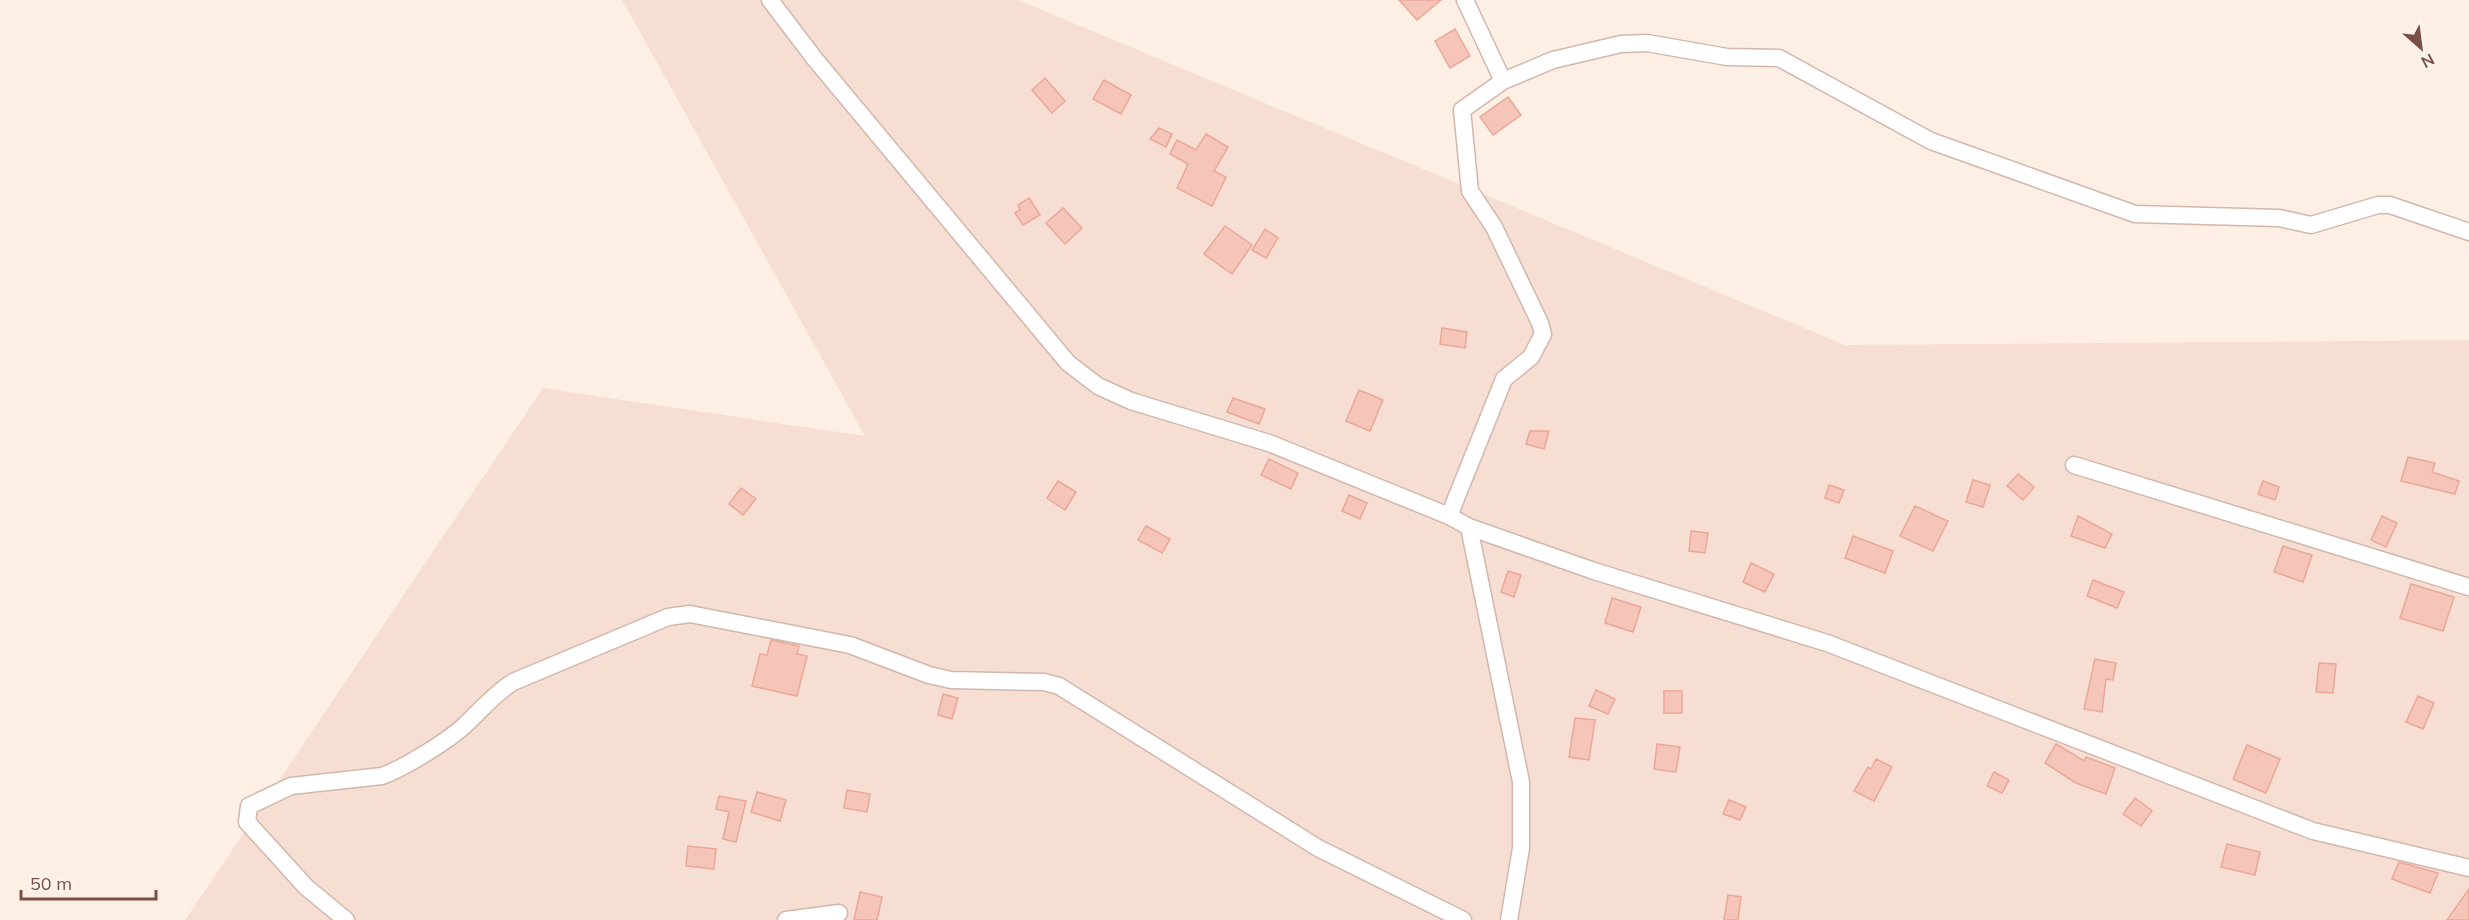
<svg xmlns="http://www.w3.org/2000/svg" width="2469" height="920" font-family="Mulish,sans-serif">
<rect width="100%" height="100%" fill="#feefe4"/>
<polygon fill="#f6dfd2" points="622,0 1018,0 1845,345 2469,340 2469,920 185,920 543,388 865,436"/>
<g fill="#f6c5b9" stroke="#eaa798" stroke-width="1.5">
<polygon points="1399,0 1441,0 1417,20"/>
<polygon points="1455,29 1470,56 1450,68 1435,41"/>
<polygon points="1045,78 1065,101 1052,113 1032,90"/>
<polygon points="1104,80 1131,95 1121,114 1093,99"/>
<polygon points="1508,97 1521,115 1493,135 1480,117"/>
<polygon points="1159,128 1172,134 1166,147 1150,139"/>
<polygon points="1206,134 1228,147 1214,171 1226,177 1212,206 1177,188 1188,164 1170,154 1177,140 1196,150"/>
<polygon points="1029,198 1040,215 1023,225 1015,213 1020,210 1018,205"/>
<polygon points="1063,208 1082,228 1065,244 1046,223"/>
<polygon points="1225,226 1252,245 1232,274 1204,254"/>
<polygon points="1265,229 1278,238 1266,258 1252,250"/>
<polygon points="1442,328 1467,332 1465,348 1440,344"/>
<polygon points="1359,390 1383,400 1370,431 1346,421"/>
<polygon points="1233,398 1265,409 1259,424 1227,412"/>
<polygon points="1530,431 1549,431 1544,449 1526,444"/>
<polygon points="2408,457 2435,463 2432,472 2459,481 2455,494 2401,481"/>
<polygon points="1269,459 1298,473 1291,489 1261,475"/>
<polygon points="2018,474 2034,487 2023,500 2007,486"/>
<polygon points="1973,480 1990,485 1983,507 1966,502"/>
<polygon points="1058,481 1076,492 1065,510 1047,498"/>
<polygon points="2263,481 2279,487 2275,500 2258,494"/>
<polygon points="1829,485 1844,490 1839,503 1825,498"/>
<polygon points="741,488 756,499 743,515 729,504"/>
<polygon points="1349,495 1367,503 1360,519 1342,511"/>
<polygon points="1915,506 1948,521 1933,551 1900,536"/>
<polygon points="2078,516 2112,534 2105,548 2071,536"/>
<polygon points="2382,516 2397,523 2386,547 2371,540"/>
<polygon points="1146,526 1170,539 1162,553 1138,540"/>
<polygon points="1691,531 1708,533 1705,553 1689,551"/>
<polygon points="1853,536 1893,551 1885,573 1845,558"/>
<polygon points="2283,546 2312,555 2303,582 2274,572"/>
<polygon points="1751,563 1774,574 1765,592 1743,582"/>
<polygon points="1508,571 1521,575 1514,597 1501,592"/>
<polygon points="2093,580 2124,592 2117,608 2087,596"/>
<polygon points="2411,584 2454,597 2443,631 2400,618"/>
<polygon points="1612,598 1641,607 1633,632 1605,623"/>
<polygon points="771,640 799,646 797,654 807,656 797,696 752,686 760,654 767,655"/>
<polygon points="2095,659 2116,663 2113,680 2106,679 2102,712 2084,709"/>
<polygon points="2319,663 2336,664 2333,693 2316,692"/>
<polygon points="1596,690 1615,699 1608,714 1589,706"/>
<rect x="1664" y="691" width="18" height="22"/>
<polygon points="943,694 958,698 952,719 938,715"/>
<polygon points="2418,696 2434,703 2423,729 2406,722"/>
<polygon points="1575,718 1595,720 1589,760 1569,757"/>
<polygon points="1657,744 1680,747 1676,772 1654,769"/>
<polygon points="2056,744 2084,761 2086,757 2115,768 2106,794 2076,783 2045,763"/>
<polygon points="2247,745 2280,759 2266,793 2233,779"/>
<polygon points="1876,759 1892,767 1874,801 1854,791 1868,767 1871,769"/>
<polygon points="1994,772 2009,780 2002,793 1987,786"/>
<polygon points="847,790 870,794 867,812 844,808"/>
<polygon points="757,792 786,800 780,821 751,812"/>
<polygon points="719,796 746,801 736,842 723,839 729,812 716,809"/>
<polygon points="2135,798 2152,811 2141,826 2123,814"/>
<polygon points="1729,800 1746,807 1740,820 1723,814"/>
<polygon points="2227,844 2260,852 2255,875 2221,867"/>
<polygon points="688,846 716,849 714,869 686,866"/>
<polygon points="2399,862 2438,873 2430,893 2392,879"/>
<polygon points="2469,889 2469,920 2447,920"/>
<polygon points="860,892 882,897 877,920 854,920"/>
<polygon points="1728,895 1741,897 1738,920 1724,920"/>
</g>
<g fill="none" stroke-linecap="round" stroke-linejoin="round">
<g stroke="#d3b6ac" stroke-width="19">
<g id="street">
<polyline points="770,0 814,58 1068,363 1098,386 1131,401 1269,443 1449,516 1469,527 1594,571 1827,643 2313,831 2469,868"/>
<polyline points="1465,0 1503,81"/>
<polyline points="2074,465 2469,587"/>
<polyline points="1449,516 1504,379 1531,357 1543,334 1540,323 1494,227 1470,191 1462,110 1503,81 1553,60 1621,44 1647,43 1727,57 1779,58 1931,141 2135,214 2279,218 2311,225 2378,205 2390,205 2469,232"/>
<polyline points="1469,527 1521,782 1521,848 1509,920"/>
<path d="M 346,920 L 306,887 L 247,822 L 249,806 L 291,786 L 382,776 C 404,768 448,741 465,725 C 481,710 494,694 513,682 L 668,617 L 690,614 L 850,645 L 929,675 L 951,680 L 1044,682 L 1059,686 L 1318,848 L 1463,920"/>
<polyline points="786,920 839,913"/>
</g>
</g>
<use href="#street" stroke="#fff" stroke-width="16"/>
</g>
<g transform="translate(2421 48) rotate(152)" stroke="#fff4ec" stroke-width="4.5" paint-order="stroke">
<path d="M0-4.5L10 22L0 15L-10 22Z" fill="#794f47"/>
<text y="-9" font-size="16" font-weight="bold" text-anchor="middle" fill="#794f47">N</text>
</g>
<path d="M21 890v9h135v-9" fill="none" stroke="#794f47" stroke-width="3"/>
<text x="30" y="890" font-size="18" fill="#794f47" stroke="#fff4ec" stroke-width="4.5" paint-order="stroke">50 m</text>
</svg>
